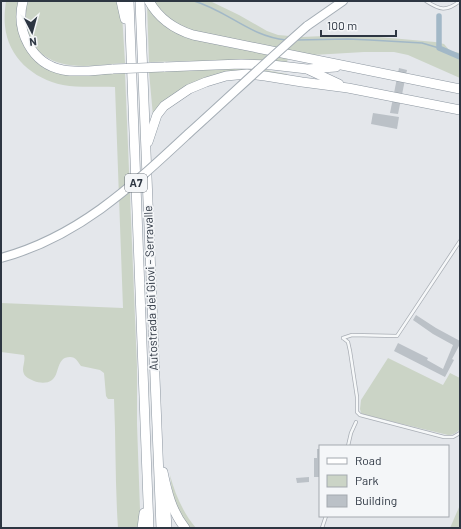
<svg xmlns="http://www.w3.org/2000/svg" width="461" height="529" font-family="Barlow,sans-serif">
<rect width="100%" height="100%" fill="#e4e7eb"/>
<g fill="#cbd4c6">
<path d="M 6,1 L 19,1 L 17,24 L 20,37 L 28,51 L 38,61 L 97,74 L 125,73 L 137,367 L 137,424 L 140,510 L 140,528 L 118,528 C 115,485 116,442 114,399 L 108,399 L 106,396 L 104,373 L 100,370 L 81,366 C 78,362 76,357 70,357 C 56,357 60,374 52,380 C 47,384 39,383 34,381 C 30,379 25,377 24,374 C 21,368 26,362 24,355 L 1,352 L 1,303 L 123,308 L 115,87 C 98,86 80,88 63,85 C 33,79 8,57 5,26 C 4,17 5,9 6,1 Z"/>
<path d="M 28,1 L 119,1 L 122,14 L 125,63 C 95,65 61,73 37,50 C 33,45 29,38 27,31 C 25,21 24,11 28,1 Z"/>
<polygon points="153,1 210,1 239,15 267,31 278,35 301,37 347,35 368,36 435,42 444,44 450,51 460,53 460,78 408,55 394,52 364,52 313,55 200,34 165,18"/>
<path d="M 147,4 C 155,18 164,26 179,34 L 288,58 L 287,62 L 245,60 L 149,62 Z"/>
<polygon points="241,67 255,68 287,74 286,78 204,80 153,116 149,72"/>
<path d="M 388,358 L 443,385 L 450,373 L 460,378 L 460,429 C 456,433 453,435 448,435 L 365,415 L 361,413 L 360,409 L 361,400 Z"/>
<path d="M 170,475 C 175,494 183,513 196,528 L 190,528 C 176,512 172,495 170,475 Z"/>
<polygon points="460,505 460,528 450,528"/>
</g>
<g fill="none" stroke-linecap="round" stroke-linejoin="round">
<g stroke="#a2b8c7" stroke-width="1.5">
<path d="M 194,1 C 228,11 249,36 286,40"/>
<polyline points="296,40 348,39 370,40 422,43 439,48"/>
</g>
<polyline stroke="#a2b8c7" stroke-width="5.5" points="439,16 439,48 460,57"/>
</g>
<g fill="#bbc1c7">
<polygon points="399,68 407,70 398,114 390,113"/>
<polygon points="373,113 399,117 397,129 371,124"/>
<polygon points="416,315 436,328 460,341 460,344 452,359 454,360 445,377 394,351 398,343 428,358 427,360 443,369 453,345 433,334 413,320"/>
<polygon points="317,449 320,449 320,477 314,477 314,458 317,458"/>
<polygon points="309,477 309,482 297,483 296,478"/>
</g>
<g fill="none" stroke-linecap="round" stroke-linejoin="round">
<g stroke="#a9aeb5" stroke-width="4">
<g id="service">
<path d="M 426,1 C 440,10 446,12 460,1"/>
<polyline points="343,338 348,342 350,351 357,397 357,412 360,415 444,437 453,437 460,433"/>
<polyline points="343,338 352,335 397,336 460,241"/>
<polyline points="348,446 351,433 356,422"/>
<polyline points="322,528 326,516"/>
</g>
</g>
<g stroke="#a4adb5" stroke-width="10">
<polyline id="primary" points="307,26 343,1"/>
</g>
<g stroke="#8c96a0" stroke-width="10">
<g id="motorway">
<path d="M 23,1 C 15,31 32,64 63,70 C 79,73 97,70 113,69"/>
<polyline points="121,1 125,19"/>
<polyline points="129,1 149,528"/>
<polyline points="140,1 161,528"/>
<path d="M 149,1 C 159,19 174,29 193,35 L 460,89"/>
<polyline points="164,67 241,64 272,65 307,69 336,67"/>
<polyline points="309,70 339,84"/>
<polyline points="148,142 157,115 164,106 189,89 206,82 226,76 247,74 265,76 302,82 348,88 460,110"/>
<path d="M 163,472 C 167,492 172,512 185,528"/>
<polyline points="165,496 167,528"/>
<polyline points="142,528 144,513"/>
</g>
</g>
<use href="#service" stroke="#f6f8f9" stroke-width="2.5"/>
<use href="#primary" stroke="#fff" stroke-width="8"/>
<use href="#motorway" stroke="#fff" stroke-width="9"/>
<g stroke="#a4adb5" stroke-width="10" stroke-linecap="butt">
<path id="primary-bridge" d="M 1,258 C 78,237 131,187 188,134 C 228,98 267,61 307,26"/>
</g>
<g stroke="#8c96a0" stroke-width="10" stroke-linecap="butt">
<polyline id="motorway-bridge" points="113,69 164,67"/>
</g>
<use href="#primary-bridge" stroke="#fff" stroke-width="8"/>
<use href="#motorway-bridge" stroke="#fff" stroke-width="9"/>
</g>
<g text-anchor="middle" stroke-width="3.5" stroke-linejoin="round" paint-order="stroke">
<rect fill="#f4f6f8" stroke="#697079" stroke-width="1" x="125" y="174" width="22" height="18" rx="3"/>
<g font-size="11" font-weight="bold" fill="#2d3642">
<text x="136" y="187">A7</text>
</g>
<g font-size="12" fill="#2d3642" stroke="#f4f6f8">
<text transform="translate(151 288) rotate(-92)" y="4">Autostrada dei Giovi - Serravalle</text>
</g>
</g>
<rect width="461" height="529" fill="none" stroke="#2d3642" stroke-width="4"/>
<rect x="319" y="445" width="130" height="72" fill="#f4f6f8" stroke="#a4a9af"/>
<rect x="327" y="458" width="20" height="6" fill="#ffffff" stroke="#a4a9af"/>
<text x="355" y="465" font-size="12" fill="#2d3642">Road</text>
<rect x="327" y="475" width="20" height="12" fill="#cbd4c6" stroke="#a4a9af"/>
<text x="355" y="485" font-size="12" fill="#2d3642">Park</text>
<rect x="327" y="495" width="20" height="12" fill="#bbc1c7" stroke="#a4a9af"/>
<text x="355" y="505" font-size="12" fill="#2d3642">Building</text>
<g transform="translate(32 32) rotate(174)" stroke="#f4f6f8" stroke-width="3" paint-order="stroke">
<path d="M0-3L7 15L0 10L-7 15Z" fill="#2d3642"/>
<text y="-6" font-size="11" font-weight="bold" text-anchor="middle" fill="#2d3642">N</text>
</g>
<path d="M321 30v6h75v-6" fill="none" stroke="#2d3642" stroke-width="2"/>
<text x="327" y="30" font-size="12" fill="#2d3642" stroke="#f4f6f8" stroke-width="3" paint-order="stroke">100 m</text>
</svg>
